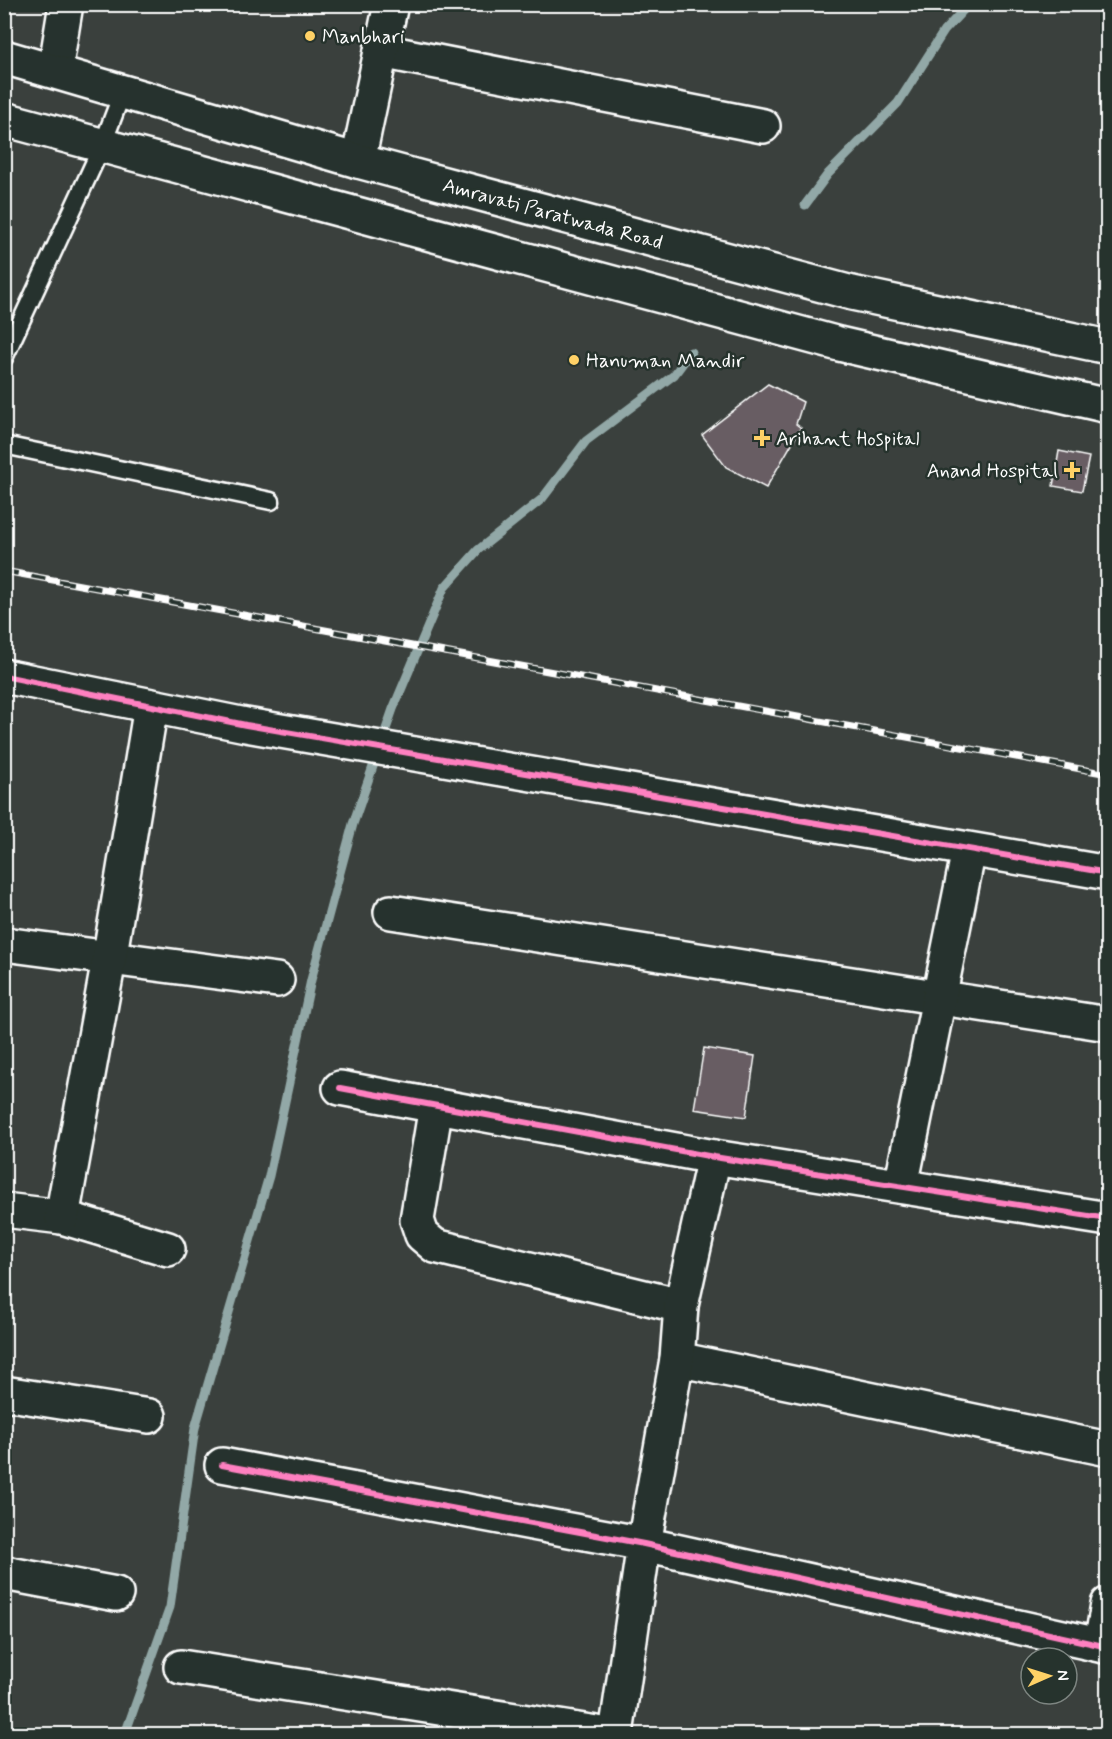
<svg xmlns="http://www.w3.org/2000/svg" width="1112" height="1739" font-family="Mynerve,sans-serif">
<rect width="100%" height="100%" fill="#3a403d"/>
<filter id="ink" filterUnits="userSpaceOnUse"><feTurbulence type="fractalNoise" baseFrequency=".0167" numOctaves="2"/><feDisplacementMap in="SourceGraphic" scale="12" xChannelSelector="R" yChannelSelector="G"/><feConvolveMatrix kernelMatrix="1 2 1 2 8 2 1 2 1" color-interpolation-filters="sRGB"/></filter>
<g filter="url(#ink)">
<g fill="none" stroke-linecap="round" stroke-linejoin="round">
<g stroke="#92a8a7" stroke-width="9">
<polyline points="805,205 828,174 898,103 944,31 969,4"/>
<polyline points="125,1734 170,1607 195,1428 269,1176 311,980 353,824 393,709 444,588 478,550 542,499 586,441 674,375 691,352"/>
</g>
</g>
<g fill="#675d63" stroke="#fff" stroke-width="1.5">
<polygon points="768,384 803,402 796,424 801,428 766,488 726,467 702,435"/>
<polygon points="1059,451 1089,457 1082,491 1053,486"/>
<polygon points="704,1048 755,1056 746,1117 694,1109"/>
</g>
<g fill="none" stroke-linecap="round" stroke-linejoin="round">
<g stroke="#fff" stroke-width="21">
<g id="service">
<polyline points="4,358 102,146 123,91"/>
<polyline points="4,445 271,501"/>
</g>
</g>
<g stroke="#fff" stroke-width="38">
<g id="minor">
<polyline points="381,51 763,126"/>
<polyline points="55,71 66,4"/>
<polyline points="358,161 391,4"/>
<polyline points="4,676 246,725 1108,873"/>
<polyline points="391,912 1108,1024"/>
<polyline points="4,944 277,980"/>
<polyline points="340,1088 714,1157 1108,1219"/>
<polyline points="436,1106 417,1220 422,1235 435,1246 681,1306"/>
<polyline points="901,1186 969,850"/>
<polyline points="4,1210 62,1217 168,1249"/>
<polyline points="62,1217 109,960 151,706"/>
<polyline points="677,1359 1108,1449"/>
<polyline points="4,1393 149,1416"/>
<polyline points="222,1465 644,1544 1108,1647"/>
<polyline points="4,1573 116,1594"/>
<polyline points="1101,1645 1108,1604"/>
<polyline points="181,1667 603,1734"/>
<polyline points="616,1734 644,1544 677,1359 681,1306 714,1157"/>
</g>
</g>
<g stroke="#fff" stroke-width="38">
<g id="primary">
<polyline points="4,57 358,161 852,293 1108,347"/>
<polyline points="4,119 839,344 1108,406"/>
</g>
</g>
<use href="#service" stroke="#26332d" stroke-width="16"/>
<use href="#minor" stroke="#26332d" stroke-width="33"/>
<use href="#primary" stroke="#26332d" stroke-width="33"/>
<g stroke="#fff" stroke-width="7">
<polyline id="rail" points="4,571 1108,774"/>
</g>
<use href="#rail" stroke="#26332d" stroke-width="4.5" stroke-dasharray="14" stroke-linecap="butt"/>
<g stroke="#26332d" stroke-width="10">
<g id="cycleway">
<polyline points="4,676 246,725 1108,873"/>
<polyline points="340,1088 714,1157 1108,1219"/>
<polyline points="222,1465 644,1544 1108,1647"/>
</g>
</g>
<use href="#cycleway" stroke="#ff80c0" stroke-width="6"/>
</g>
</g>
<g fill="#ffd166" stroke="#26332d" stroke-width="2">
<circle cx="310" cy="36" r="6"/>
<circle cx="574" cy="360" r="6"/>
<path d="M759 429h6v6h6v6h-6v6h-6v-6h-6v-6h6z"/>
<path d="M1069 461h6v6h6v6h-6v6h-6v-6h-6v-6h6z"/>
</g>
<g text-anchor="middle" stroke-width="5" stroke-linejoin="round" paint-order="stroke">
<g font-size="20" fill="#fff" stroke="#26332d" text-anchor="start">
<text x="322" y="43">Manbhari</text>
<text x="586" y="367">Hanuman Mandir</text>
<text x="776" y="445">Arihant Hospital</text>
<text x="1058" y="477" text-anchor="end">Anand Hospital</text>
</g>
<g font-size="20" fill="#fff" stroke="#26332d">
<text transform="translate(553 213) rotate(15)" y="7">Amravati Paratwada Road</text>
</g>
</g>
<rect width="1112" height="1739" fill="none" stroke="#26332d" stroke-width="24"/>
<rect x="12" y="12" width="1088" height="1715" fill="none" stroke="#fff" stroke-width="2" filter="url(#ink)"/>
<g transform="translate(1049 1676) rotate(87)"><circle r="28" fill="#26332d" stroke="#7d8581" stroke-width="1.5"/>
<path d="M0-4.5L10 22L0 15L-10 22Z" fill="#ffd166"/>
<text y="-9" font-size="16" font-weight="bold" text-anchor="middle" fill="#ffffff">N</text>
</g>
</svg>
